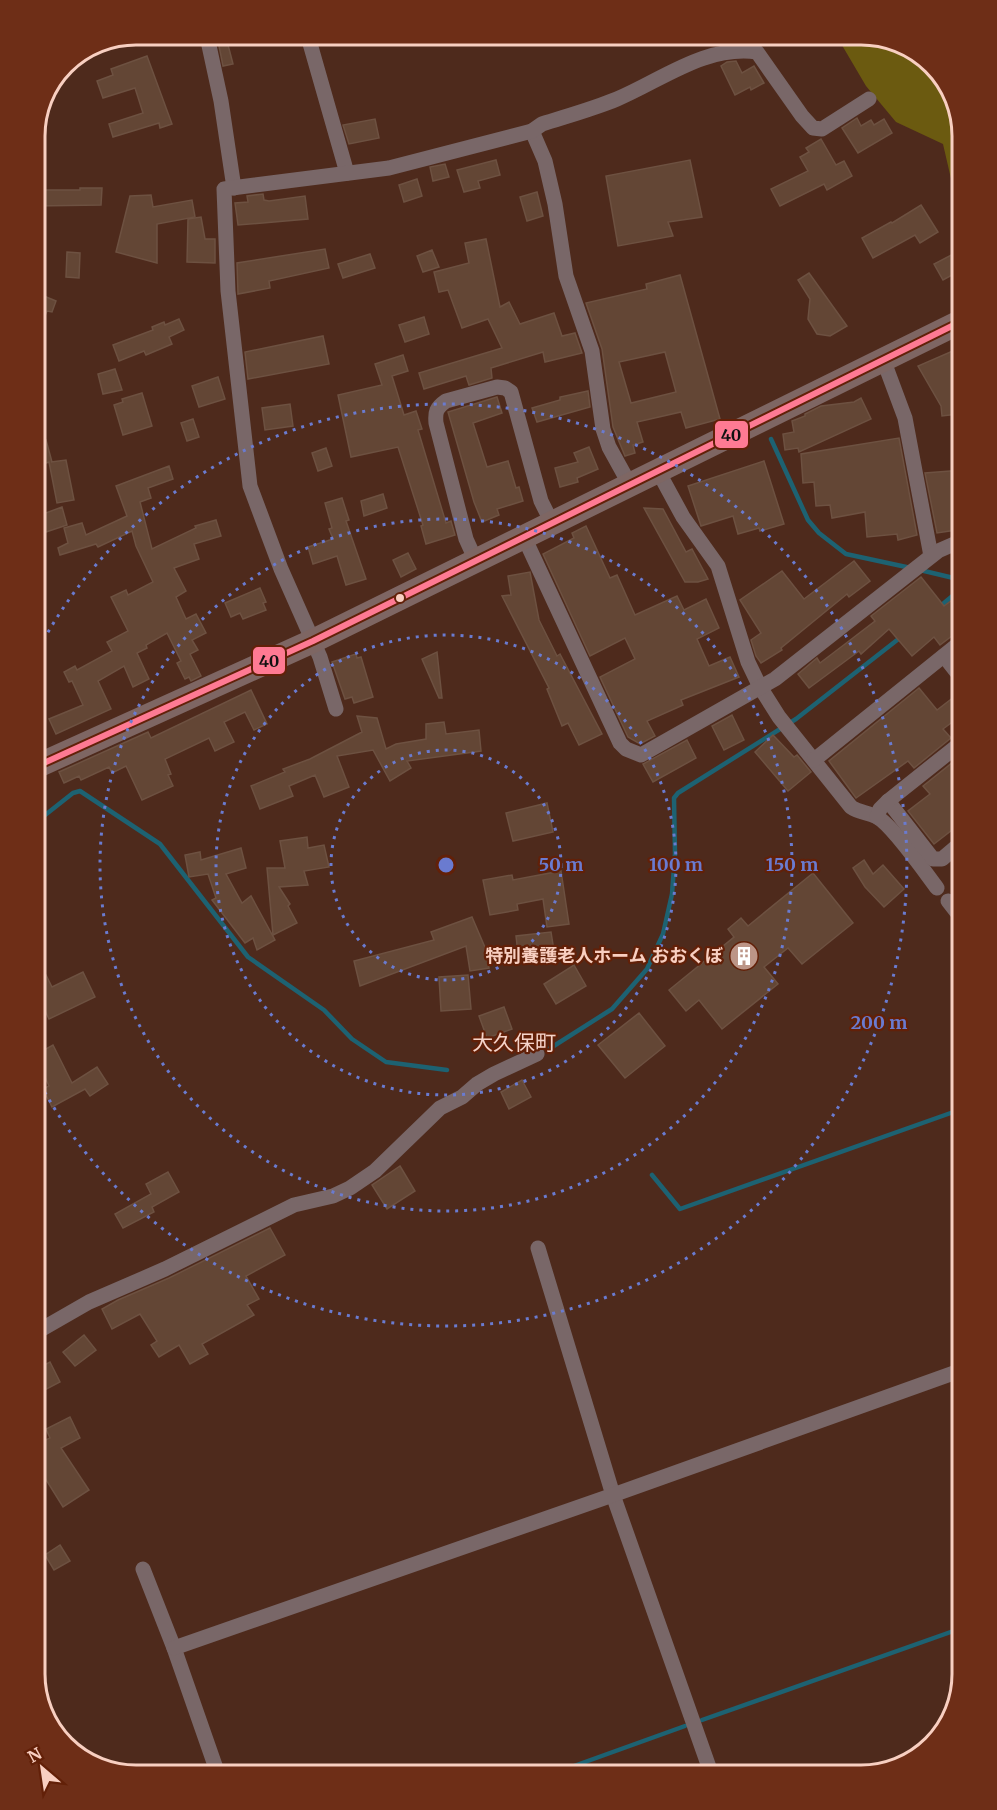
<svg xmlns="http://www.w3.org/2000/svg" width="997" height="1810" font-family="Merriweather,'Noto Sans JP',serif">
<rect width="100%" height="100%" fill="#4e2a1c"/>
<polygon fill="#6b5a10" points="836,35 868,35 918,52 955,97 962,136 962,211 958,209 943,144 896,122 866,86"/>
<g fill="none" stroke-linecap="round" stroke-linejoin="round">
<g stroke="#1d6272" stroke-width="4.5">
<polyline points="771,439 808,520 819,533 846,554 911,568"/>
<polyline points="920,570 962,580"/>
<polyline points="938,608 962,588"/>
<polyline points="35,823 73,793 80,791 160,844 248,957 324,1010 352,1039 386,1062 447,1070"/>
<polyline points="549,1049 612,1009 647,969 663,934 672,894 675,854 674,798 678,793 796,719 901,637"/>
<polyline points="652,1175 680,1209 962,1109"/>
<polyline points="702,1720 962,1628"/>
<polyline points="560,1771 685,1726"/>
</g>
</g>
<g fill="#634635" stroke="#6d5141" stroke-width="1.5" fill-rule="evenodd">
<polygon points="218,41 227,41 233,64 223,66"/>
<polygon points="147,56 172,124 160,128 159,123 113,137 109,124 143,113 135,88 103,98 97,81 113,75 111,69"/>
<polygon points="736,61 742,73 754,66 764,83 751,90 750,87 735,95 721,66 727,62"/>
<polygon points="857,118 861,126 871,120 874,125 884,119 892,133 858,153 842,128"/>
<polygon points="375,119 379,138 349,144 343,125"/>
<polygon points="821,139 836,165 844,161 852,176 827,190 824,184 780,206 771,189 808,171 800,157 809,152 806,148"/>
<polygon points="496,160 500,175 478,181 480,188 464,192 457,170"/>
<polygon points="690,160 702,217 668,222 673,236 618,246 606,176"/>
<polygon points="445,164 449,177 433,181 430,167"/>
<polygon points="417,179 422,196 404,202 399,185"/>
<polygon points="80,188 102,188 101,205 35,206 35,190 80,190"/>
<polygon points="537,192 543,216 527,221 520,197"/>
<polygon points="263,194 264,200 269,201 305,196 308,219 238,225 235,203 248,202 247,196"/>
<polygon points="151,195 153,207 192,200 195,217 157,224 157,263 116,252 130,196"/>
<polygon points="921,205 938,232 920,243 915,235 873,258 862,238 891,222 892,223"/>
<polygon points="201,217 205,239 215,239 215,263 187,262 188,219"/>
<polygon points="486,239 500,307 509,302 520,324 554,313 562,336 575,333 582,353 545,362 543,352 491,368 492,378 469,385 466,376 424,389 419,373 502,348 488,319 462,328 448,290 439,292 434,272 469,263 465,243"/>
<polygon points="325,249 329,268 269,281 270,288 238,294 237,263"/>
<polygon points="963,249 963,269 943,280 934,264"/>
<polygon points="432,250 439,267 423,272 417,256"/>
<polygon points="67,252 80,253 79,278 66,277"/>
<polygon points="370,254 375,268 343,278 338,264"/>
<polygon points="809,273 847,326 830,336 817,334 808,319 810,299 798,280"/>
<path d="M 680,275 L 720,419 L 686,428 L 681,412 L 637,422 L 643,442 L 633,445 L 635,453 L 625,456 L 613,427 L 602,349 L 586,303 L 647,289 L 646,284 ZM 665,352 L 676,392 L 631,403 L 619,362 Z"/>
<polygon points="39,294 56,301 52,312 47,311 35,339 35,304"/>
<polygon points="424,317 429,334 405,342 399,325"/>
<polygon points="179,319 184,330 169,337 172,344 146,355 144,351 119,361 113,345 153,330 152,327 164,322 165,325"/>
<polygon points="323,336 329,364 248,379 245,352"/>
<polygon points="955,350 963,366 963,384 953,389 958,414 942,416 941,406 918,366"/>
<polygon points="403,355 408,371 392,376 404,415 416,411 422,429 418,430 446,523 451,521 455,535 426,544 421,526 423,525 398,447 351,457 338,395 382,385 375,364"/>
<polygon points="115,369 122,390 103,394 98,374"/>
<polygon points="218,377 225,399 199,407 192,386"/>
<polygon points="588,391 590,407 537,422 532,408 560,400 560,397"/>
<polygon points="142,393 152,426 123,435 114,405 123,402 122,399"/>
<polygon points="497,397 502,413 473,423 487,467 508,461 516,488 519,487 523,501 497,509 499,515 482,522 474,502 448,412"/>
<polygon points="861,398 871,419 799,452 798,448 785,450 783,434 794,432 792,421 805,416 805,414 821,406 854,402"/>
<polygon points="290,404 293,426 265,430 262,408"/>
<polygon points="193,419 199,437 187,441 181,423"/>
<polygon points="899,438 917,535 898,540 897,534 867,537 865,512 832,518 830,505 816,506 814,482 803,483 801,454"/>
<polygon points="46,440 52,462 51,462 66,460 74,500 57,503 49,462 35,467 35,443"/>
<polygon points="589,447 598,469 577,478 578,482 560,487 555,468 578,462 574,453"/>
<polygon points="326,448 332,466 318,471 312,453"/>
<polygon points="764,461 784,524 760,531 759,528 738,534 733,516 701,526 688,486"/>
<polygon points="169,466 173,479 148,488 151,498 140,502 152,549 196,528 195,526 216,520 221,536 194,544 199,559 174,568 186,591 176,597 186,619 196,614 206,633 192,640 198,650 190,654 201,676 191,681 189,677 185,679 177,663 181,661 167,633 146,645 147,648 137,653 149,679 133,687 124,666 98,681 111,709 56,734 49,719 83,705 72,681 69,682 64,672 75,666 77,670 112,651 107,642 128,631 111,597 126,590 128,595 153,582 136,546 132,531 98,547 96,544 60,555 58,548 68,543 64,528 82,523 86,535 127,516 116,486"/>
<polygon points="963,470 963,529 937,533 925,473"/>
<polygon points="383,494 387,508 364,516 361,501"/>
<polygon points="342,498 349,520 346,521 366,579 346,585 337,556 313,564 308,547 333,539 329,529 332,528 325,503"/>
<polygon points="62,507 67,525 40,534 35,517"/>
<polygon points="644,508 663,509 686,552 692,549 708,579 698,582 685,582"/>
<polygon points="586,526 610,578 617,575 635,615 677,596 684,610 706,599 719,628 697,639 709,666 730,657 739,677 681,700 683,705 647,721 655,736 640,744 628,737 600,677 635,659 625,638 590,656 543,554 574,538 572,533"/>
<polygon points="408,553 416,569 401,577 393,560"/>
<polygon points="854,561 870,581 849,597 847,594 781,648 782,650 761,663 756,656 751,640 761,633 740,600 782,571 804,599"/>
<polygon points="530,572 539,620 557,656 560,654 602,734 579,745 568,723 562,726 547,689 549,688 502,596 511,595 508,576"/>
<polygon points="921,577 944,606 963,592 963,632 956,633 940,645 934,637 912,656 889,629 861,654 859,651 809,688 798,674 817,658 820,663 845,644 875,621 871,616"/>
<polygon points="260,588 266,602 263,603 266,610 243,619 240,613 231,617 225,603"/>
<polygon points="437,652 442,698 439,698 422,659"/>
<polygon points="356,654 357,658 361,657 373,697 354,703 352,697 345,699 332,662"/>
<polygon points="919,688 937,710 963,690 963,714 943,729 951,738 914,768 908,761 856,798 829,761"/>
<polygon points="251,690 267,724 254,730 245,712 224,722 234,742 215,751 209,738 165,759 171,774 168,775 173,786 142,800 126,766 112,773 109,767 81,780 79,776 64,783 59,772 148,732 151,738"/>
<polygon points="732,715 744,740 724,750 712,726"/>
<polygon points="357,716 377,718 386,749 396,744 426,739 426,724 444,722 446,734 479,730 481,751 407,761 411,768 390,781 373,750 337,756 349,787 324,797 315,775 289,786 293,796 260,809 251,786 285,772 283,769 310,759 362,732"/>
<polygon points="773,735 794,757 797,755 811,772 788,791 755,752"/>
<polygon points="687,740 696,758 653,782 643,764"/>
<polygon points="963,754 962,833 956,827 934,844 908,811 930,794 923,786"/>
<polygon points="547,803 553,832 513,841 506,813"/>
<polygon points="307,837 308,848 324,845 329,867 304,871 308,885 279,887 290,904 288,906 297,923 273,935 267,868 285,868 280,841"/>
<polygon points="241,848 246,868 226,874 242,903 251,896 275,940 257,950 253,938 245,943 212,900 216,898 208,874 189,877 185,855 200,852 201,860"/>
<polygon points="864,860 873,874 883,865 904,889 884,907 865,887 853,868"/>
<polygon points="561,871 569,924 547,927 543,899 517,904 518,910 490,915 483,880 512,875 513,880"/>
<polygon points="813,873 853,923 802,964 788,948 764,967 778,984 722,1029 699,1000 686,1011 669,990 734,937 728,929 741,918 748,926"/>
<polygon points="472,917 487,952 489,968 470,971 466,946 360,986 354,961 434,940 431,932"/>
<polygon points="551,932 555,957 519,962 516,936"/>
<polygon points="574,965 586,986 556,1004 544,984"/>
<polygon points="83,972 95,997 49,1019 35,989 35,980 46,975 52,987"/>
<polygon points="468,975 471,1009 441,1011 439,977"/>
<polygon points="504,1007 512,1029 487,1038 479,1016"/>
<polygon points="639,1013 665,1046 625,1078 598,1045"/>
<polygon points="53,1045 72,1083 97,1067 108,1084 90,1096 85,1089 52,1107 43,1089 49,1086 35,1055"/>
<polygon points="522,1080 531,1097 509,1109 501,1092"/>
<polygon points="400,1166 415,1191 387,1209 372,1185"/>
<polygon points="168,1172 179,1192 152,1207 154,1212 123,1228 115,1214 151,1194 146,1184"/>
<polygon points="270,1228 285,1255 246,1276 259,1299 247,1305 254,1315 202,1344 208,1354 190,1364 179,1345 159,1357 151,1345 157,1341 140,1314 112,1329 102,1309 118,1300 169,1278"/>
<polygon points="84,1335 96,1350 75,1366 63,1352"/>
<polygon points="50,1362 60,1382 35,1395 35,1370"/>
<polygon points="70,1417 80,1438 61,1448 89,1490 63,1507 35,1462 35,1445 50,1438 46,1429"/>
<polygon points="60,1545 70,1561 54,1570 45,1555"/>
</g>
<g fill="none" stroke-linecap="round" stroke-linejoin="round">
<g stroke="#796768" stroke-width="15">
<polyline points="309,40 347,173"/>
<polyline points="208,41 221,101 234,188"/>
<polyline points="532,131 545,161 555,204 566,276 592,351 603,429 609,447 630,485"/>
<polyline points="883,359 905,418 931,556"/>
<path d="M 658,471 L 683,517 L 718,566 L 748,662 L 760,687 L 779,717 L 851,807 C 860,813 868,812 877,817 C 892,825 925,872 937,888"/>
<polyline points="524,537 620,743 626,749 641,755 775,679 938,551 954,544 962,544"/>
<path d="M 476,561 L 466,539 L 436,423 C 435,412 436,408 446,401 L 497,387 L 505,388 L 511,392 L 541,501 L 552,523"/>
<polyline points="944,656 962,679"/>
<path d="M 336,709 L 320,657 L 281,569 L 250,486 L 228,291 L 224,189 L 389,168 L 532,131 L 542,124 C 567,116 593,109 617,99 C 662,80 705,45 757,52 L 802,116 L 813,128 L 822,129 L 869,99"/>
<polyline points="814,760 962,641"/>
<polyline points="888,801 933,859 942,859 962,842"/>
<polyline points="877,817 880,809 888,801 962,742"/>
<polyline points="948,901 962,919"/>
<polyline points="538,1248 613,1495 710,1770"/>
<polyline points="35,1333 89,1302 165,1269 294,1205 333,1196 350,1188 375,1171 440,1108 462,1097 477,1084 494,1074 537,1054"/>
<polyline points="143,1569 174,1648 218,1774"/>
<polyline points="174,1648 613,1495 962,1370"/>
</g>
<polyline stroke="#7e6663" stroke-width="24" points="35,767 313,641 962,321"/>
<g stroke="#622008" stroke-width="10">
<polyline id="bus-1" points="35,767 313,641 962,321"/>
</g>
<use href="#bus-1" stroke="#fe7a93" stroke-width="6"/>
</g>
<g fill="none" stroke="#6a7bd0" stroke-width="3" stroke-dasharray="3 6">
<circle cx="446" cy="865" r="115"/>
<circle cx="446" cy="865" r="230"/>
<circle cx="446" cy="865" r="346"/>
<path d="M35 656A461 461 0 1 1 35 1074"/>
</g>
<defs>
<g id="building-disc" transform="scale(1.5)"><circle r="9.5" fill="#bc9587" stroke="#622008"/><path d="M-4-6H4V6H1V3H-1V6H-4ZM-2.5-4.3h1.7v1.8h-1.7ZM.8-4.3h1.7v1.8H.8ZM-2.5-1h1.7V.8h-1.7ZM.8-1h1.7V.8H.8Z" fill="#fff"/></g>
</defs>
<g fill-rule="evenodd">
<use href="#building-disc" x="744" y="956"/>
</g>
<circle fill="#f8cfc1" stroke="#622008" stroke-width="2" cx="400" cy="598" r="5"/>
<g text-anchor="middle" stroke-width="4.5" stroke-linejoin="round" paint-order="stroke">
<g font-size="18" font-weight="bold" fill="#f8cfc1" stroke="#622008" text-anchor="end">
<text x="723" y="962">特別養護老人ホーム おおくぼ</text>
</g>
<g font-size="21" fill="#f6d4ca" stroke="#622008">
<text x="514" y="1050">大久保町</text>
</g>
</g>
<path d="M0 0H997V1810H0ZM136 45H861A91 91 0 0 1 952 136V1674A91 91 0 0 1 861 1765H136A91 91 0 0 1 45 1674V136A91 91 0 0 1 136 45Z" fill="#6e2e17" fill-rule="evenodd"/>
<path fill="none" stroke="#f8cfc1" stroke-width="3" d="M136 45H861A91 91 0 0 1 952 136V1674A91 91 0 0 1 861 1765H136A91 91 0 0 1 45 1674V136A91 91 0 0 1 136 45Z"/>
<circle cx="446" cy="865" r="9" fill="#6a7bd0" stroke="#622008" stroke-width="3"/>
<g font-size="18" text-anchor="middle" font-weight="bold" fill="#6a7bd0" stroke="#622008" stroke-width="4.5" stroke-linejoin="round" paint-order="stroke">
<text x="561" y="871">50 m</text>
<text x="676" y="871">100 m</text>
<text x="792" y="871">150 m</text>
<text x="879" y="1029">200 m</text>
</g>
<g stroke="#622008" stroke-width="2">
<rect x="714" y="420" width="35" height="29" rx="6" fill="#fe7a93"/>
<rect x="252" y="646" width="34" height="29" rx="6" fill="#fe7a93"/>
</g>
<g font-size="16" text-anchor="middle" font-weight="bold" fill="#111">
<text x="731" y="441">40</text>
<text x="269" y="667">40</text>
</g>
<g transform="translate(42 1768) rotate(331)" stroke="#622008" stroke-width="4.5" paint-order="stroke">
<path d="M0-4.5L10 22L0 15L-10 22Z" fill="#f8cfc1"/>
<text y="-9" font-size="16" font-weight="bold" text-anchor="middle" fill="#f8cfc1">N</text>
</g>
</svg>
